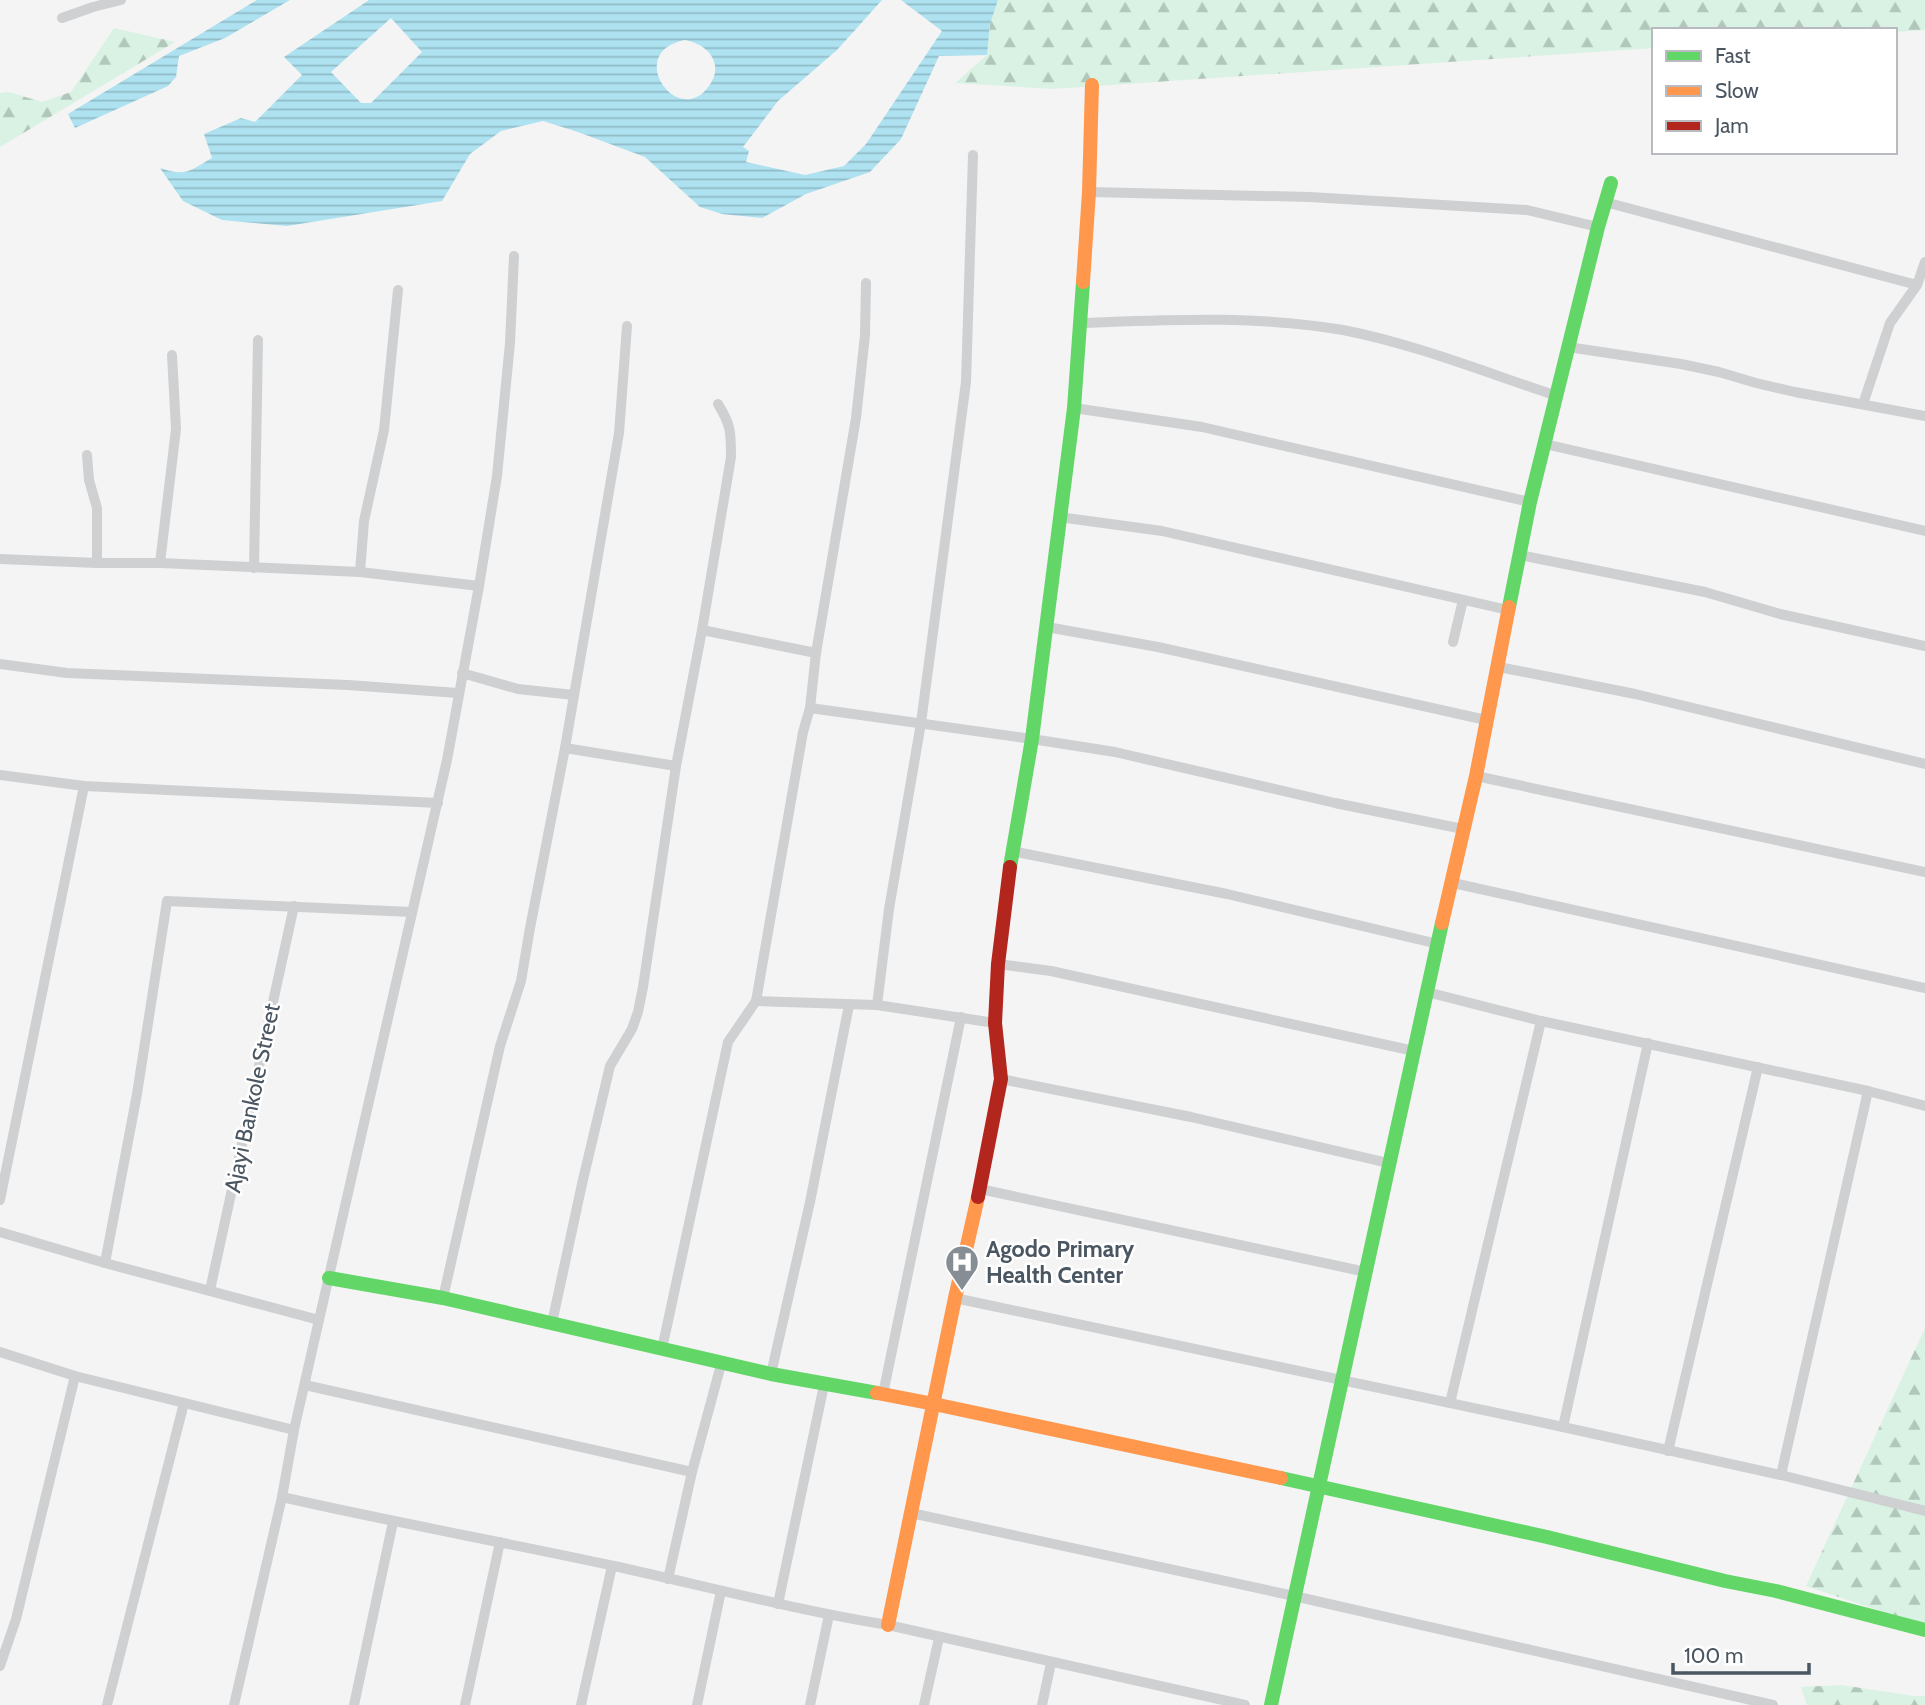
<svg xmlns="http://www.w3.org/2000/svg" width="1925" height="1705" font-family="Cabin,sans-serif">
<defs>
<pattern id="forest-firs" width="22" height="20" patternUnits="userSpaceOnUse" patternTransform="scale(1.75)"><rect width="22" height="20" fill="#d9f2e3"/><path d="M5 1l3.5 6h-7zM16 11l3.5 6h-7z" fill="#b2c7bb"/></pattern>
<pattern id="water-rules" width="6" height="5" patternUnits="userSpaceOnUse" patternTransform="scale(1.75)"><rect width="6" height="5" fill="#aee2f0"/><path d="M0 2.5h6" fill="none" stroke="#90bac6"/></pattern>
</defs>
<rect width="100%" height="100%" fill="#f4f4f4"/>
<g fill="url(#forest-firs)">
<polygon points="998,0 1925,0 1925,30 1895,32 1895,30 1654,30 1654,48 1053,89 955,83 987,55 990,24"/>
<polygon points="114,28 175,42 0,147 0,93 9,92 42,102 71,92"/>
<polygon points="1925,1328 1925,1626 1806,1586"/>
<polygon points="1841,1685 1914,1696 1925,1696 1925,1705 1807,1705 1801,1687"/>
</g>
<g fill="url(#water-rules)" fill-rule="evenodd">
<polygon points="257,0 290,0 225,38 179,56 176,77 168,86 75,128 68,114"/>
<path d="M 369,0 L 882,0 L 837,50 L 778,101 L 743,147 L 749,151 L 746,162 L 805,175 L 844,166 L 866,144 L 942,31 L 901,0 L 998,0 L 990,24 L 987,55 L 939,56 L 901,139 L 870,172 L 806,194 L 762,218 L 722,214 L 700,207 L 645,157 L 578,132 L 543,121 L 501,131 L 470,154 L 442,201 L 287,226 L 222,220 L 183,201 L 160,168 C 187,177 189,171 212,158 L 204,134 L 241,118 L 255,122 L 302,75 L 284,57 ZM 391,18 L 422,52 L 371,103 L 361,103 L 331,72 ZM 685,40 C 708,44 725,64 709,86 C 678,130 623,52 685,40 Z"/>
</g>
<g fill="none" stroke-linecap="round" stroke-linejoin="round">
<g stroke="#ced0d2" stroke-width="10">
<polyline points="62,18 93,7 121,0"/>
<polyline points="1089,192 1310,197 1527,210 1598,227"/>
<polyline points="1605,202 1917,285"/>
<path d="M 1081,323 C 1168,320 1257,315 1343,330 C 1415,344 1487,373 1557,396"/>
<polyline points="1568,347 1681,364 1719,372 1756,383 1795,392 1925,416"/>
<polyline points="1863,404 1890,323 1917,285 1925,262"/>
<polyline points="1074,408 1202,427 1530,502"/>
<polyline points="1545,444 1925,531"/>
<polyline points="87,455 89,480 97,508 97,563"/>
<polyline points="1059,517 1162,531 1508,610"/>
<polyline points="1520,555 1705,592 1780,614 1925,646"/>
<polyline points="0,559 97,563 160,563 360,572 479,586"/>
<polyline points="160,563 176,429 172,355"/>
<polyline points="254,568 258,340"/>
<polyline points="360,572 364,521 384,430 398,290"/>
<polyline points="1047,627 1158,647 1486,720"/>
<polyline points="702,630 816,653"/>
<polyline points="1453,642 1463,600"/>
<polyline points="0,664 67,673 348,685 458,693"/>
<polyline points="1499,667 1635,694 1925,764"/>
<polyline points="462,673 518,689 574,695"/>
<polyline points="810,708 1032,739 1115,752 1335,803 1463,829"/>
<polyline points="565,748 676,766"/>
<polyline points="0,775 84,786 438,803"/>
<polyline points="1476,776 1925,872"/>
<polyline points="1012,851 1227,894 1438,944"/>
<polyline points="1453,883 1925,988"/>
<polyline points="998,964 1051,971 1414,1051"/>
<polyline points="1427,992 1541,1021 1868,1091 1925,1106"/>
<polyline points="756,1001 877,1005 995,1023"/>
<polyline points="877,1005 889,909 921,723 966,382 973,155"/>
<polyline points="1001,1079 1191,1117 1388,1163"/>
<polyline points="980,1189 1366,1272"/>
<polyline points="0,1200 84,786"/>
<polyline points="0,1232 105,1263 319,1320"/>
<polyline points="105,1263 137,1094 167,901 412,912"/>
<polyline points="210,1290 294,906"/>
<polyline points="443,1298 500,1046 521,981 530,928 565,748 619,433 627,326"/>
<polyline points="955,1298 1563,1427 1781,1475 1925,1511"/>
<path d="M 552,1323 L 582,1184 L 610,1066 L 632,1029 L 638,1012 L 643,987 L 676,766 L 702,630 L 731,457 C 731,432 731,425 718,404"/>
<polyline points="662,1349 728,1042 756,1001 803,732 810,708 816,653 856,418 865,335 866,283"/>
<polyline points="0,1352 75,1376 294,1430"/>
<polyline points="771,1374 810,1202 849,1005"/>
<polyline points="305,1385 692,1472"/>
<polyline points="883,1394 961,1017"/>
<polyline points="1450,1403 1541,1021"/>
<polyline points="1563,1427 1648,1043"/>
<polyline points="1668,1451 1758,1067"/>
<polyline points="1781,1475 1868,1091"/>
<path d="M 282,1497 C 392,1522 503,1542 614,1566 C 705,1586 796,1610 888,1625 L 1245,1705"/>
<polyline points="911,1513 1294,1596 1773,1705"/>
<polyline points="668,1579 692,1472 722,1361"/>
<polyline points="778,1604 824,1385"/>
<polyline points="0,1666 16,1619 75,1376"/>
<polyline points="107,1705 184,1403"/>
<polyline points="234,1705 282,1497 294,1430 319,1320 447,760 479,586 497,476 510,343 514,256"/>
<polyline points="354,1705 393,1522"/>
<polyline points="465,1705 500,1542"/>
<polyline points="581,1705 612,1566"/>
<polyline points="697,1705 721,1591"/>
<polyline points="810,1705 829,1615"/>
<polyline points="924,1705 939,1638"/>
<polyline points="1042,1705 1051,1663"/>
</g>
<g stroke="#63d668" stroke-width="14">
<polyline points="1509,607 1530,502 1598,227 1611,183"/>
<polyline points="1010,867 1032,739 1074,408 1083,282"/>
<polyline points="329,1278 443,1298 771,1374 877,1393"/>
<polyline points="1281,1478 1547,1537 1725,1581 1776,1591 1925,1630"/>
<path d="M 1271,1705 C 1328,1444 1383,1183 1442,923"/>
</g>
<g stroke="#ff974d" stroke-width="14">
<polyline points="1083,282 1089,192 1092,85"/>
<polyline points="1442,923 1476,776 1509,607"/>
<polyline points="877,1393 934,1404 1281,1478"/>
<polyline points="888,1625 955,1298 978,1197"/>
</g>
<polyline stroke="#b3261e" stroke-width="14" points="978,1197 1001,1079 995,1023 998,964 1010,867"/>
</g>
<defs>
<g id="hospital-pin" transform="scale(1.75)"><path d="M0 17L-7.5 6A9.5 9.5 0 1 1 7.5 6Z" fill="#868d94" stroke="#fff"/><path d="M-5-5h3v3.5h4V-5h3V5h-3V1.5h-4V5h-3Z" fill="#fff"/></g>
</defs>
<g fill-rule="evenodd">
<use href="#hospital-pin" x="962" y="1262"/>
</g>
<g text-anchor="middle" stroke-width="5" stroke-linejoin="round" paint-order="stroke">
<g font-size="23" fill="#4a5661" stroke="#fff">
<text transform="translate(252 1098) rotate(-78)" y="8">Ajayi Bankole Street</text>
</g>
<g font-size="23" font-weight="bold" fill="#4a5661" stroke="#fff" text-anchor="start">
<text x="986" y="1257">Agodo Primary<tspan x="986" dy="26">Health Center</tspan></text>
</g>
</g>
<rect x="1652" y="28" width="245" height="126" fill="#ffffff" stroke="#b7bbc0" stroke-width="2"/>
<rect x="1666" y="51" width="35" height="10" fill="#63d668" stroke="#b7bbc0" stroke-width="2"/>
<text x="1715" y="63" font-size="21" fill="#4a5661">Fast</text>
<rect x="1666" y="86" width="35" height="10" fill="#ff974d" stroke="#b7bbc0" stroke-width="2"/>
<text x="1715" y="98" font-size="21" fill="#4a5661">Slow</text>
<rect x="1666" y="121" width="35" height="10" fill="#b3261e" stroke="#b7bbc0" stroke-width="2"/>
<text x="1715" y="133" font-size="21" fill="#4a5661">Jam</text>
<path d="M1673 1663v10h136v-10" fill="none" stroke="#4a5661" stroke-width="3.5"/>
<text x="1684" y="1663" font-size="21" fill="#4a5661" stroke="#ffffff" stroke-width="5" paint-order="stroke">100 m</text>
</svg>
